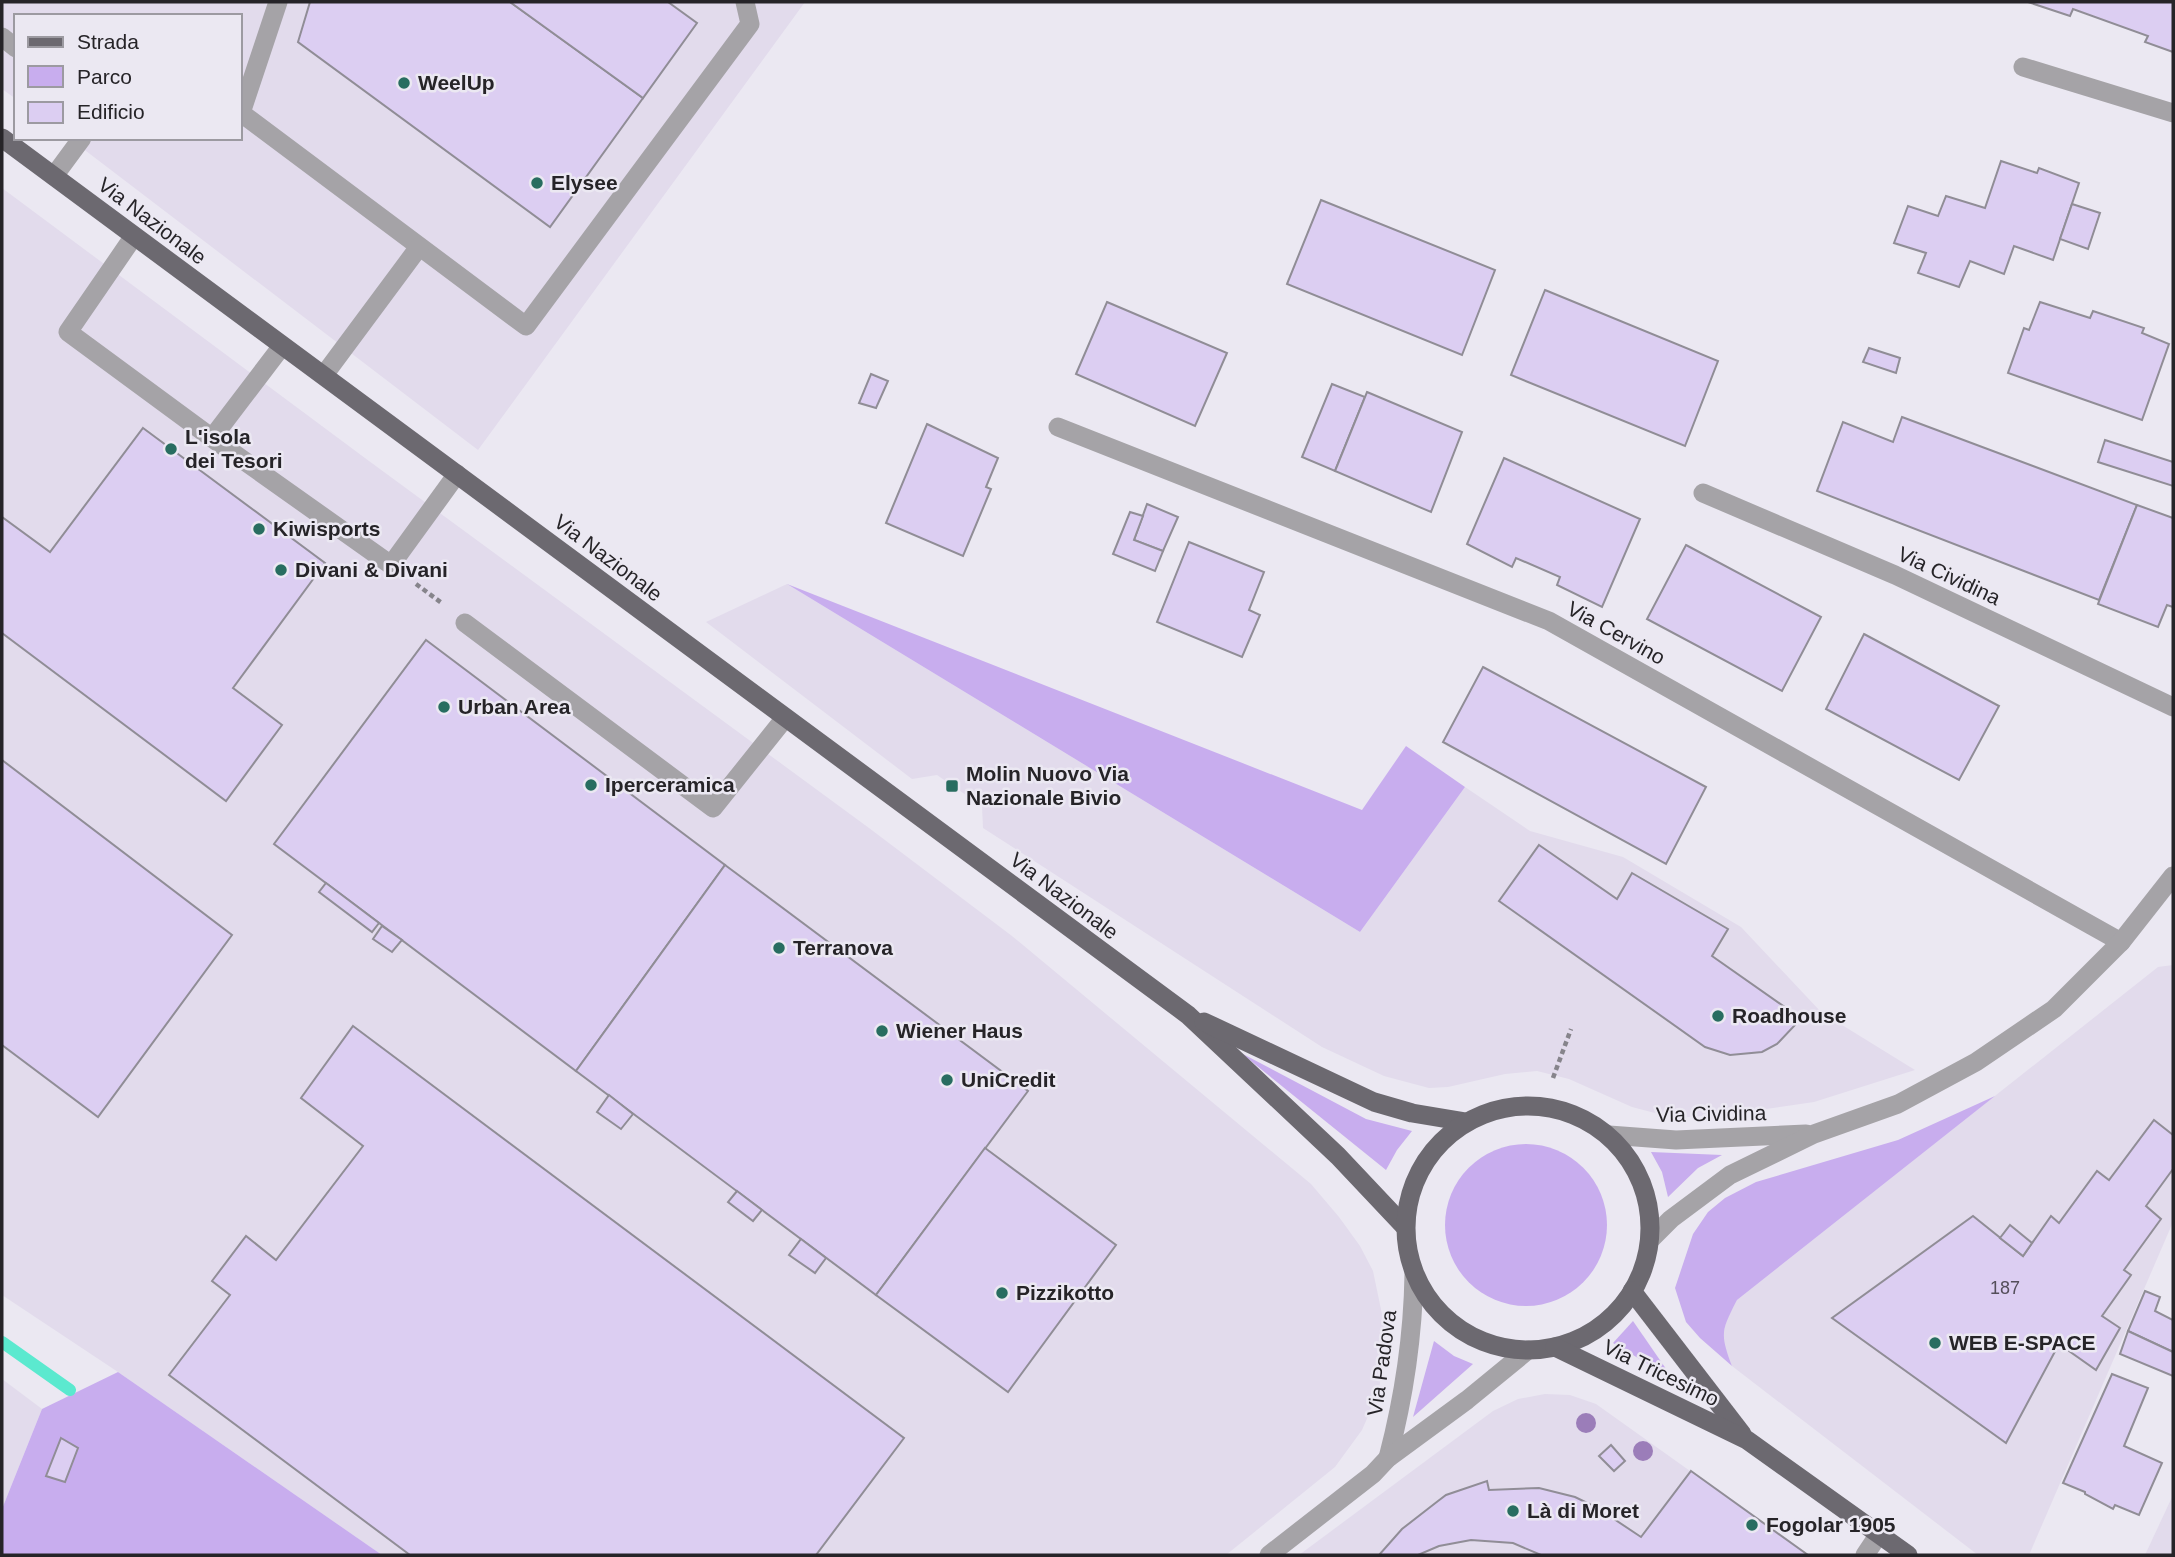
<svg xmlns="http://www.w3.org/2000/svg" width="2175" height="1557" font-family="Helvetica,sans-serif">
<rect width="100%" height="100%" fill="#ebe8f2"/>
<g fill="#e2dbec">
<polygon points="2,2 805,2 478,450 69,138 240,138 240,16 16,16 16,99 2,89"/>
<polygon points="2,188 369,461 869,828 1012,936 1311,1184 1339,1217 1360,1246 1373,1271 1383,1319 1385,1341 1379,1391 1362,1430 1335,1467 1226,1555 382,1555 118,1372 2,1295"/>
<polygon points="787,584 1360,932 1465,787 1530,831 1623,857 1741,927 1821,1012 1915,1070 1814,1102 1732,1114 1674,1118 1632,1107 1569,1079 1537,1071 1505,1074 1448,1087 1429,1088 1384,1076 1322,1047 983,828 982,806 937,775 912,779 706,622"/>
<polygon points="2173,965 2173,1222 2029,1555 1978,1555 1732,1366 1722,1340 1727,1319 1737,1300 2158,967"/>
<polygon points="2,1379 42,1409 2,1509"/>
<polygon points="1545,1394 1570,1395 1596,1404 1808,1555 1299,1555 1493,1411 1518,1399"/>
<polygon points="2173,1495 2173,1555 2145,1555"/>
</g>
<g fill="#c8adee">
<polygon points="787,584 1362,810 1406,746 1465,787 1360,932"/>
<polygon points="1241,1053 1366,1119 1412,1131 1397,1150 1386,1170"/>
<path d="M 1995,1096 L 1737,1300 C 1721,1331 1720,1334 1732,1366 L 1700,1338 L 1686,1322 L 1675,1288 L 1693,1234 L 1708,1212 L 1725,1198 L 1756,1182 L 1898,1140 Z"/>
<circle cx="1526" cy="1225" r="81"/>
<polygon points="1651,1152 1722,1155 1698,1168 1668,1197 1662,1172"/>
<polygon points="1633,1321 1673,1379 1613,1343"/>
<polygon points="1434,1341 1454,1356 1473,1364 1413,1417"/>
<polygon points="118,1372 382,1555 2,1555 2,1509 42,1409"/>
</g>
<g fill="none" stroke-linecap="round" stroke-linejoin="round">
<polyline stroke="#5be9cf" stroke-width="12" points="2,1342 70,1390"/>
</g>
<g fill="#dccef2" stroke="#908d96" stroke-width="2">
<polygon points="310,2 510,2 643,98 550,227 298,42"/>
<polygon points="510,2 668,2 697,23 643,98"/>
<polygon points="2028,2 2173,2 2173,52 2145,42 2148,36 2073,9 2070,16"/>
<polygon points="2001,161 2037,173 2039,168 2079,183 2053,260 2014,246 2004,274 1970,261 1959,287 1918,273 1926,253 1894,243 1908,206 1938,216 1946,196 1985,208"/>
<polygon points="1321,200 1495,270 1462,355 1287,284"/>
<polygon points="2072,204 2100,213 2088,249 2060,239"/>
<polygon points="1545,290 1718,361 1685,446 1511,375"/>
<polygon points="1107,302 1227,353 1195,426 1076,374"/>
<polygon points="2040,302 2090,318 2093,311 2144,328 2142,333 2169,344 2142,420 2008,373 2024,328 2029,330"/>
<polygon points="1869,348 1900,358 1896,373 1863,362"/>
<polygon points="871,374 888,381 876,408 859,403"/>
<polygon points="1332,384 1365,397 1335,471 1302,457"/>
<polygon points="1367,392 1462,432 1431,512 1335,471"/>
<polygon points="1902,417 2137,505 2099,600 1817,491 1843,422 1893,442"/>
<polygon points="927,424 998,458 986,487 991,489 963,556 886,523"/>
<polygon points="143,428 325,563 233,688 282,725 226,801 2,633 2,517 50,552"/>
<polygon points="2105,440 2173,462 2173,486 2098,462"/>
<polygon points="1504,458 1640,519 1602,607 1557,585 1560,577 1516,558 1512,567 1467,544"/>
<polygon points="1147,504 1178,517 1163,551 1134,540"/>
<polygon points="2137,505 2173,518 2173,607 2167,605 2158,627 2098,604"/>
<polygon points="1130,512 1143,516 1134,540 1163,551 1155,571 1113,554"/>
<polygon points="1189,542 1264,572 1249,610 1260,615 1242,657 1157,622"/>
<polygon points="1686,545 1821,617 1782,691 1647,619"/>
<polygon points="1864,634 1999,706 1959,780 1826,709"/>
<polygon points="426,640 725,865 576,1071 274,844"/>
<polygon points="1483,667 1706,787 1666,864 1443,742"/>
<polygon points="2,760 232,935 98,1117 2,1045"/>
<polygon points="1539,845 1617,899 1632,873 1728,929 1712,956 1799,1017 1796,1024 1777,1044 1762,1052 1730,1055 1705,1047 1499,901"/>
<polygon points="725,865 1028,1091 876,1295 576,1071"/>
<polygon points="326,883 379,923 372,932 319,892"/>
<polygon points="382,926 402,940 392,952 373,939"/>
<polygon points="353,1026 904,1438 816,1555 410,1555 169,1375 230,1295 212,1281 246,1236 276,1260 363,1146 301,1098"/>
<polygon points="609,1095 633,1114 621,1129 597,1112"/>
<polygon points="2154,1120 2173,1135 2173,1169 2146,1206 2161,1219 2124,1270 2131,1275 2102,1316 2120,1328 2096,1370 2059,1344 2006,1443 1832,1318 1973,1216 2023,1256 2051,1216 2059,1223 2097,1171 2109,1180"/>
<polygon points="985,1148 1116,1245 1008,1392 876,1295"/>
<polygon points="737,1191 762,1210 753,1221 728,1202"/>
<polygon points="2010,1225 2032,1243 2023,1256 2000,1238"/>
<polygon points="801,1239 826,1258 815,1273 789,1255"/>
<polygon points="2145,1291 2160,1297 2155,1311 2173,1320 2173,1352 2128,1331"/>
<polygon points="2128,1331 2173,1352 2173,1376 2120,1354"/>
<polygon points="2112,1374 2148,1388 2124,1446 2162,1463 2139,1515 2115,1505 2113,1509 2085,1494 2085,1492 2063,1483"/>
<polygon points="61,1438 78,1448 65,1482 46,1476"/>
<polygon points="1611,1445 1625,1461 1614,1471 1599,1456"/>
<polygon points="1691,1471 1808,1555 1541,1555 1513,1543 1471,1540 1439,1546 1418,1555 1379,1555 1402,1529 1438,1501 1446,1495 1487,1481 1489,1490 1539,1488 1575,1497 1596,1507 1641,1537"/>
</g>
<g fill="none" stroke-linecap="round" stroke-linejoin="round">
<g stroke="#86848b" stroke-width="4.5" stroke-dasharray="5 3.5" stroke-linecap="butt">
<polyline points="416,584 443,604"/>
<polyline points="1553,1078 1571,1029"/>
</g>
<g stroke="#a5a3a7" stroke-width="19">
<polyline points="278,2 241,113 526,326 750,24 745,2"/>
<polyline points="2,37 16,48"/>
<polyline points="54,176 82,138"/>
<polyline points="134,236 68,332 212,438 391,565 457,474"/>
<polyline points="324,375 419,247"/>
<polyline points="212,438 282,346"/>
<polyline points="465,623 713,808 785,718"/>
<polyline points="1865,1555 1879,1534"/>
</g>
<g stroke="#a5a3a7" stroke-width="19">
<polyline points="2023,67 2173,113"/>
<polyline points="1058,427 1549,621 2121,942"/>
<polyline points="1703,493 1895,575 2173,707"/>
</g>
<g stroke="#a5a3a7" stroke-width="19">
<polyline points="1609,1135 1676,1140 1806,1134"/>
<polyline points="1650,1240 1671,1219 1730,1175 1814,1134 1898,1104 1976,1062 2054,1009 2121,942 2173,876"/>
<path d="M 1388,1458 C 1404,1397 1413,1336 1414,1274"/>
<polyline points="1269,1555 1373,1474 1388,1458 1467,1400 1528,1350"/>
</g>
<g stroke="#6c6970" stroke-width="19">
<polyline points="2,138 1188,1015 1338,1156 1405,1227"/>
<polyline points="1204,1022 1374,1102 1412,1113 1466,1122"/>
<circle cx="1528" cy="1228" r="122"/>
<polyline points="1632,1291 1742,1434"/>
<polyline points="1555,1347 1747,1440 1908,1555"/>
</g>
</g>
<g fill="#9b7db9">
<circle cx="1586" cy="1423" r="10"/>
<circle cx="1643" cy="1451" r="10"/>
</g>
<g fill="#286d60" stroke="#ebe8f2" stroke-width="2.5">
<circle cx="404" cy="83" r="7"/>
<circle cx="537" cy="183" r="7"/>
<circle cx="171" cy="449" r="7"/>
<circle cx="259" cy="529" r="7"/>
<circle cx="281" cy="570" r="7"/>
<circle cx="444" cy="707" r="7"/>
<circle cx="591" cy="785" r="7"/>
<rect x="945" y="779" width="14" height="14" rx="3.5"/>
<circle cx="779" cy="948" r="7"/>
<circle cx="1718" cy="1016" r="7"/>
<circle cx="882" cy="1031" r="7"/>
<circle cx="947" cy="1080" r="7"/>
<circle cx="1002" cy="1293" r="7"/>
<circle cx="1935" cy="1343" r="7"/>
<circle cx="1513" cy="1511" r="7"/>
<circle cx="1752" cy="1525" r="7"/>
</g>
<g text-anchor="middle" stroke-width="5" stroke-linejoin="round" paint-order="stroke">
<g font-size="18" fill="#544e5a">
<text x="2005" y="1294">187</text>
</g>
<g font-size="21" font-weight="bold" fill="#262428" stroke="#ebe8f2" text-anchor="start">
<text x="418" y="90">WeelUp</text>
<text x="551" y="190">Elysee</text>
<text x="185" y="444">L'isola<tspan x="185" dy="24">dei Tesori</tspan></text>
<text x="273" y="536">Kiwisports</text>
<text x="295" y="577">Divani &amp; Divani</text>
<text x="458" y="714">Urban Area</text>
<text x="966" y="781">Molin Nuovo Via<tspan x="966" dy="24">Nazionale Bivio</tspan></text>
<text x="605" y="792">Iperceramica</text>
<text x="793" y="955">Terranova</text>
<text x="1732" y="1023">Roadhouse</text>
<text x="896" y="1038">Wiener Haus</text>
<text x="961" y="1087">UniCredit</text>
<text x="1016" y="1300">Pizzikotto</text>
<text x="1949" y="1350">WEB E-SPACE</text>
<text x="1527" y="1518">Là di Moret</text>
<text x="1766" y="1532">Fogolar 1905</text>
</g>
<g font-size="21" fill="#262428" stroke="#ebe8f2">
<text transform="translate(152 221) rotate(37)" y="7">Via Nazionale</text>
<text transform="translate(608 558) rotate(37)" y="7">Via Nazionale</text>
<text transform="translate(1949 576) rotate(25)" y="7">Via Cividina</text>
<text transform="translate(1616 633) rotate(29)" y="7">Via Cervino</text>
<text transform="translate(1064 896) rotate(37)" y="7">Via Nazionale</text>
<text transform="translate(1711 1114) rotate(-1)" y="7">Via Cividina</text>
<text transform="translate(1382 1363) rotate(-82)" y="7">Via Padova</text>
<text transform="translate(1661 1373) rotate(26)" y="7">Via Tricesimo</text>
</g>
</g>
<rect width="2175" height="1557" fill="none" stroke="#262428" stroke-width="7"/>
<rect x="14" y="14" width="228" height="126" fill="#ebe8f2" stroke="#9c9aa1" stroke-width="2"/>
<rect x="28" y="37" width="35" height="10" fill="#6c6970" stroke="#9c9aa1" stroke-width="2"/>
<text x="77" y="49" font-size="21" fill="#262428">Strada</text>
<rect x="28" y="66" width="35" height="21" fill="#c8adee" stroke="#9c9aa1" stroke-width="2"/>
<text x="77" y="84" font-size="21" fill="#262428">Parco</text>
<rect x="28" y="102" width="35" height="21" fill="#dccef2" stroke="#9c9aa1" stroke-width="2"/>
<text x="77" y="119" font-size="21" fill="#262428">Edificio</text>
</svg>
